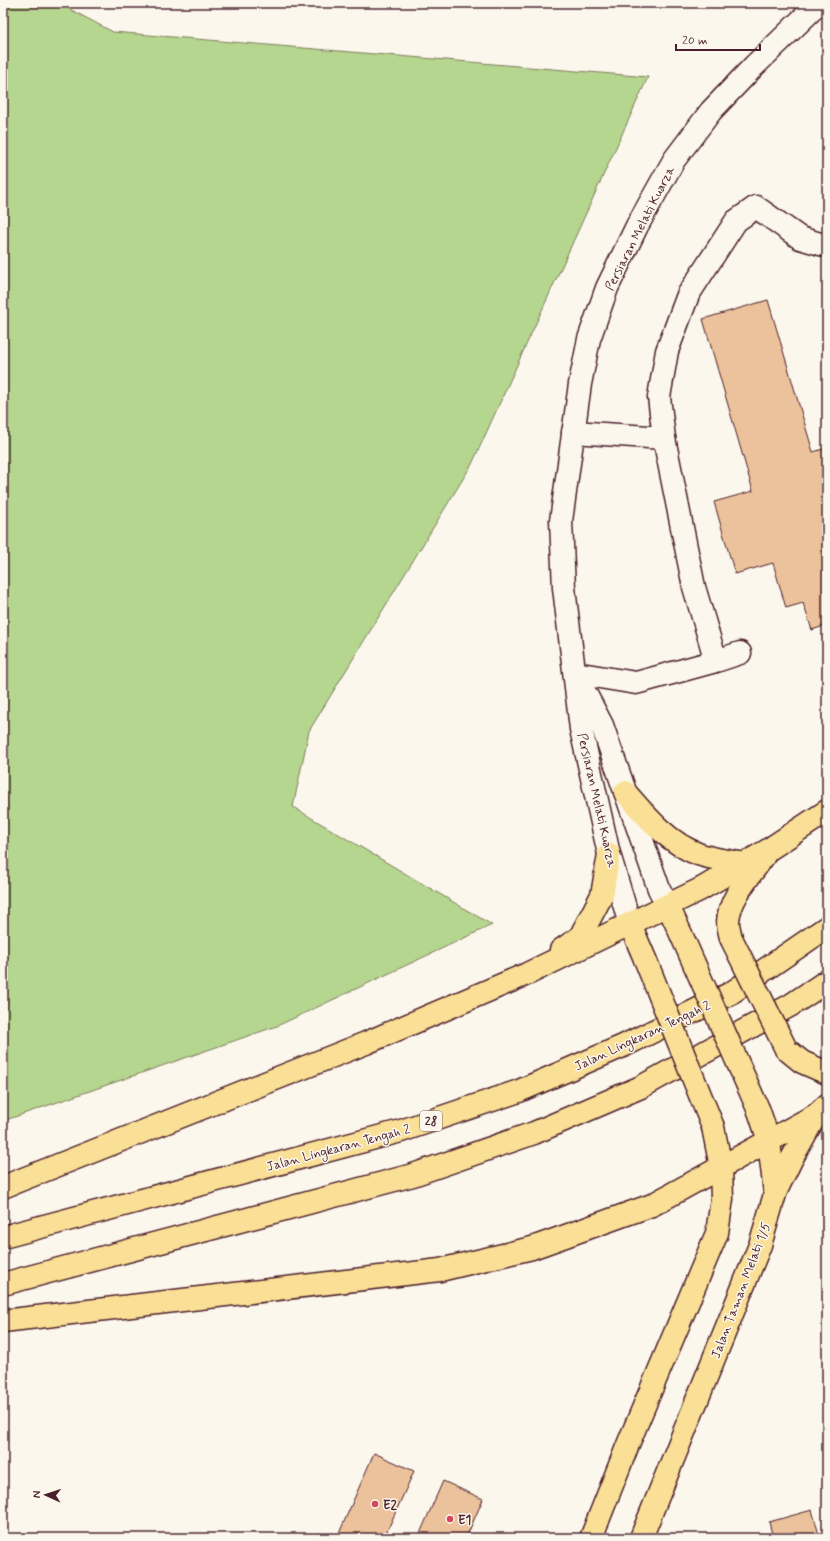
<svg xmlns="http://www.w3.org/2000/svg" width="830" height="1541" font-family="Mynerve,sans-serif">
<rect width="100%" height="100%" fill="#fbf7ec"/>
<filter id="ink" filterUnits="userSpaceOnUse"><feTurbulence type="fractalNoise" baseFrequency=".025" numOctaves="2"/><feDisplacementMap in="SourceGraphic" scale="8" xChannelSelector="R" yChannelSelector="G"/><feConvolveMatrix kernelMatrix="1 2 1 2 8 2 1 2 1" color-interpolation-filters="sRGB"/></filter>
<g filter="url(#ink)">
<polygon fill="#b5d68f" stroke="#807a5d" points="3,3 58,3 113,32 648,77 472,464 309,731 293,807 492,925 277,1026 3,1121"/>
<g fill="#ebc29b" stroke="#4a1f2b">
<polygon points="768,300 813,452 827,448 827,625 812,630 803,603 786,608 773,563 735,574 714,502 753,491 703,319"/>
<polygon points="374,1453 414,1471 384,1538 337,1538"/>
<polygon points="443,1481 483,1499 466,1538 418,1538"/>
<polygon points="812,1510 820,1538 773,1538 769,1522"/>
</g>
<g fill="none" stroke-linecap="round" stroke-linejoin="round">
<g stroke="#4a1f2b" stroke-width="25">
<g id="minor">
<polyline points="573,432 664,438"/>
<polyline points="716,661 694,587 664,438 659,397 667,351 688,295 736,221 756,207 800,238 827,246"/>
<polyline points="575,673 636,683 716,661 740,653"/>
<polyline points="581,685 602,725 659,889 668,906"/>
<polyline points="630,924 609,854 581,729 564,588 561,521 580,384 589,339 607,288 637,226 674,160 711,111 754,66 819,3"/>
</g>
</g>
<g stroke="#4a1f2b" stroke-width="25">
<g id="major">
<polyline points="668,906 681,934"/>
<polyline points="630,924 645,959"/>
<polyline points="775,1193 791,1160 816,1115"/>
<polyline points="591,1538 629,1442 717,1233 722,1199 721,1167 713,1127"/>
<polyline points="641,1538 760,1245 775,1194 769,1141 759,1111"/>
</g>
</g>
<g stroke="#4a1f2b" stroke-width="25">
<g id="highway">
<path d="M 625,792 C 646,816 667,842 698,854 C 712,859 729,861 744,864"/>
<path d="M 731,938 C 730,933 728,927 728,922 C 728,900 752,873 764,856"/>
<polyline points="561,950 580,937 602,895 609,854"/>
<polyline points="786,1049 802,1062 827,1073"/>
<polyline points="3,1187 366,1043 527,974 701,889 768,850 827,811"/>
<polyline points="3,1237 401,1131 519,1091 623,1046 731,993 827,927"/>
<polyline points="3,1284 413,1175 534,1133 641,1087 791,1005 827,981"/>
<polyline points="3,1321 440,1270 532,1248 652,1205 816,1115 827,1105"/>
</g>
</g>
<use href="#minor" stroke="#fbf7ec" stroke-width="22"/>
<use href="#major" stroke="#fadf96" stroke-width="22"/>
<use href="#highway" stroke="#fadf96" stroke-width="22"/>
<g stroke="#4a1f2b" stroke-width="25" stroke-linecap="butt">
<g id="major-bridge">
<polyline points="681,934 759,1111"/>
<polyline points="645,959 713,1127"/>
</g>
</g>
<g stroke="#4a1f2b" stroke-width="25" stroke-linecap="butt">
<polyline id="highway-bridge" points="731,938 786,1049"/>
</g>
<use href="#major-bridge" stroke="#fadf96" stroke-width="22"/>
<use href="#highway-bridge" stroke="#fadf96" stroke-width="22"/>
</g>
</g>
<g fill="#d1495b" stroke="#fbf7ec" stroke-width="1.5">
<circle cx="375" cy="1504" r="4"/>
<circle cx="450" cy="1519" r="4"/>
</g>
<g text-anchor="middle" stroke-width="3" stroke-linejoin="round" paint-order="stroke">
<rect fill="#fbf7ec" stroke="#7f6065" stroke-width="1" x="420" y="1111" width="22" height="20" rx="3"/>
<g font-size="12" font-weight="bold" fill="#4a1f2b">
<text x="431" y="1125">28</text>
</g>
<g font-size="13" fill="#4a1f2b" stroke="#fbf7ec">
<text transform="translate(639 228) rotate(-63)" y="5">Persiaran Melati Kuarza</text>
<text transform="translate(598 800) rotate(77)" y="5">Persiaran Melati Kuarza</text>
<text transform="translate(642 1035) rotate(-25)" y="5">Jalan Lingkaran Tengah 2</text>
<text transform="translate(338 1147) rotate(-15)" y="5">Jalan Lingkaran Tengah 2</text>
<text transform="translate(740 1290) rotate(-69)" y="5">Jalan Taman Melati 1/5</text>
</g>
<g font-size="13" font-weight="bold" fill="#4a1f2b" stroke="#fbf7ec" text-anchor="start">
<text x="383" y="1509">E2</text>
<text x="458" y="1524">E1</text>
</g>
</g>
<rect width="830" height="1541" fill="none" stroke="#fbf7ec" stroke-width="16"/>
<rect x="8" y="8" width="814" height="1525" fill="none" stroke="#4a1f2b" stroke-width="1.5" filter="url(#ink)"/>
<g transform="translate(46 1495) rotate(273)" stroke="#fbf7ec" stroke-width="3" paint-order="stroke">
<path d="M0-3L7 15L0 10L-7 15Z" fill="#4a1f2b"/>
<text y="-6" font-size="11" font-weight="bold" text-anchor="middle" fill="#4a1f2b">N</text>
</g>
<path d="M676 44v6h84v-6" fill="none" stroke="#4a1f2b" stroke-width="2"/>
<text x="682" y="44" font-size="12" fill="#4a1f2b" stroke="#fbf7ec" stroke-width="3" paint-order="stroke">20 m</text>
</svg>
